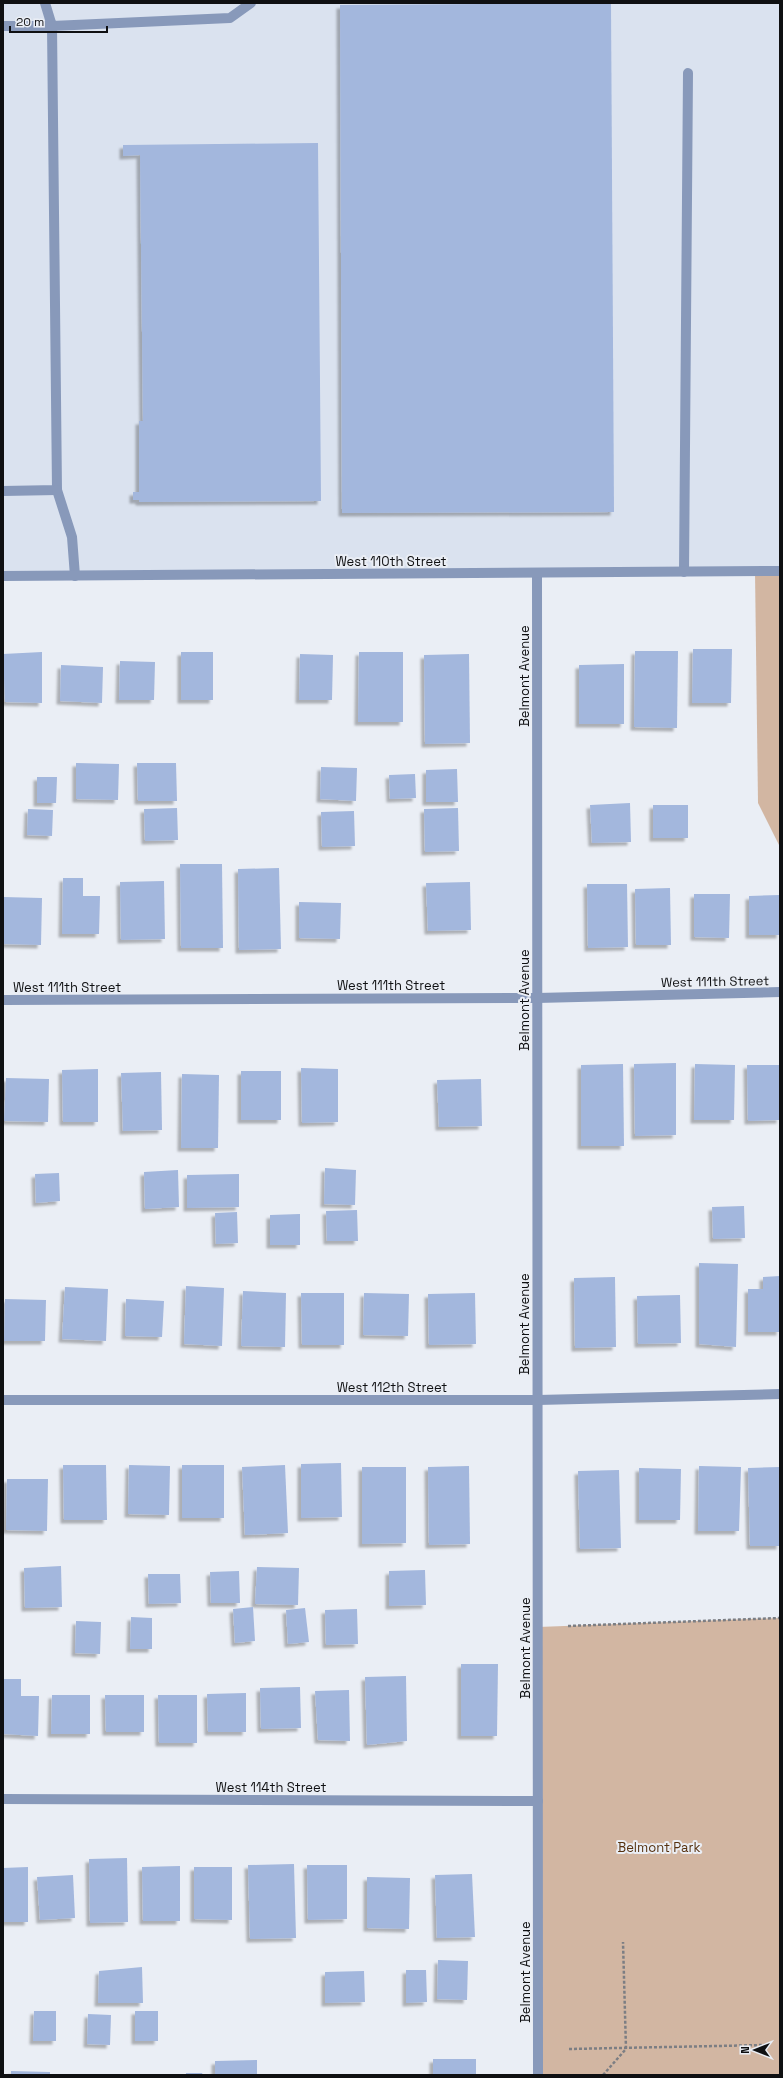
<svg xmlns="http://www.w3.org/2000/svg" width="783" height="2078" font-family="'Space Grotesk',sans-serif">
<defs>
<filter id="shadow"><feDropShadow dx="-3.5" dy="3.5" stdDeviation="1" flood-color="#0004"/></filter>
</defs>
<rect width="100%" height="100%" fill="#eaeef5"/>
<polygon fill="#dae2ef" points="3,3 780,3 780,571 3,576"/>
<g fill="#d2b6a2">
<polygon points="755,571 780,571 780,847 758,803"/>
<polygon points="780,1618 780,2075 538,2075 538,1627"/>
</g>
<g fill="#a3b7dd" filter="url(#shadow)">
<polygon points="611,3 614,512 342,513 340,5"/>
<polygon points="318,143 321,501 139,502 139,500 133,500 133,492 139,492 139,421 143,421 140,155 123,156 123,145"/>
<polygon points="693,649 732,649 731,703 692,703"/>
<polygon points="635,651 678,651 677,728 634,727"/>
<polygon points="42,652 42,703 5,702 3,654"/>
<rect x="181" y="652" width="32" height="48"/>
<polygon points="359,652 403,652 403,722 358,722"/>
<polygon points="300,654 333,655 332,700 299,700"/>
<polygon points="469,654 470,743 425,744 424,655"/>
<polygon points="120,661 155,662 154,700 119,700"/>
<polygon points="624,664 624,724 579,724 579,665"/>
<polygon points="61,665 103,667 102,703 60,701"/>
<polygon points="76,763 119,764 118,800 76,799"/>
<polygon points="137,763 176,763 177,801 138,801"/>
<polygon points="321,767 357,768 356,801 320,799"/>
<polygon points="457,769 458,802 426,802 426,770"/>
<polygon points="415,774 416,798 390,799 389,775"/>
<polygon points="37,777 57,777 56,803 37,803"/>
<polygon points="630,803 631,842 592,843 590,805"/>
<rect x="653" y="805" width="35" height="33"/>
<polygon points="177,808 178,840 145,841 144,809"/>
<polygon points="458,808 459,851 425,852 424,809"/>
<polygon points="28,809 53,810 52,836 27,835"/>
<polygon points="354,811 355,846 322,847 321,812"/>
<polygon points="180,864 222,864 223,948 181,948"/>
<polygon points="279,868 281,949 239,950 238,869"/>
<polygon points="63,878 83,878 83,896 100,896 99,934 62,934"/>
<polygon points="164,881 165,939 121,940 120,882"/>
<polygon points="470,882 471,930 428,931 426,883"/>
<polygon points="587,884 627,884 628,947 588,948"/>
<polygon points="670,888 671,945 636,945 635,889"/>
<polygon points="694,894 730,894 729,938 694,937"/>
<polygon points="780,895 780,935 749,935 749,896"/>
<polygon points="3,897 42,898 41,945 3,944"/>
<polygon points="299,902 341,903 340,939 299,938"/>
<polygon points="676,1063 676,1135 635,1136 634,1064"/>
<polygon points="623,1064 624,1146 581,1146 581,1065"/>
<polygon points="695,1064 735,1065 734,1120 694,1120"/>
<polygon points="747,1065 780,1065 780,1120 748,1121"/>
<polygon points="301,1068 338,1069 338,1122 302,1123"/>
<polygon points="98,1069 98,1122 63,1122 62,1070"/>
<rect x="241" y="1071" width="40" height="49"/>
<polygon points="161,1072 162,1130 123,1131 121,1073"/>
<polygon points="182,1074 219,1075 218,1148 181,1148"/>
<polygon points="6,1078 49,1079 48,1122 4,1121"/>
<polygon points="481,1079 482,1126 439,1127 437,1080"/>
<polygon points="325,1168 356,1170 355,1205 324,1204"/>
<polygon points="178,1170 179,1207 145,1209 144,1172"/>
<polygon points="59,1173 60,1201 36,1203 35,1174"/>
<polygon points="239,1174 239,1207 187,1208 187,1175"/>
<polygon points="744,1206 745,1238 713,1239 712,1207"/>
<polygon points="357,1210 358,1241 327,1241 326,1211"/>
<polygon points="237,1212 238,1243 216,1244 215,1213"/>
<polygon points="300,1214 300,1245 270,1245 270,1215"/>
<polygon points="699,1263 738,1264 736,1347 699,1344"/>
<polygon points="780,1276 780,1332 748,1332 748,1289 763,1289 763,1277"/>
<polygon points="615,1277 616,1347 575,1348 574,1278"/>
<polygon points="186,1286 224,1288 222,1346 184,1344"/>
<polygon points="65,1287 108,1289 106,1341 62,1339"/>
<polygon points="243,1291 286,1293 285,1347 241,1346"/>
<polygon points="301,1293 344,1293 344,1345 302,1345"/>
<polygon points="364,1293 409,1294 408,1336 363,1335"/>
<polygon points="475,1293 476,1344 429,1345 428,1294"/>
<polygon points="680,1295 681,1343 638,1344 637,1296"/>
<polygon points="5,1299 46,1300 45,1341 4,1341"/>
<polygon points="126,1299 164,1301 162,1337 125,1336"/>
<polygon points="341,1463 342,1517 301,1518 301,1464"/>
<polygon points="63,1465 106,1465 107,1520 64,1520"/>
<polygon points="129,1465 170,1466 169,1515 128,1514"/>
<rect x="182" y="1465" width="42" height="53"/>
<polygon points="285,1465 288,1533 245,1535 242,1467"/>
<polygon points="469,1466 470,1544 429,1545 428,1467"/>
<polygon points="699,1466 741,1467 739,1531 698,1531"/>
<polygon points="362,1467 406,1467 406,1543 362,1544"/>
<polygon points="780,1467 780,1546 750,1546 748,1468"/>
<polygon points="639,1468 681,1469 680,1520 639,1520"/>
<polygon points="619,1470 621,1548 580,1549 578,1471"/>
<polygon points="7,1479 48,1479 47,1531 6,1530"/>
<polygon points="61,1566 62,1607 25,1608 24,1568"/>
<polygon points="257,1567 299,1568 298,1605 255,1604"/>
<polygon points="425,1570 426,1605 389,1606 389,1571"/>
<polygon points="239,1571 240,1603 211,1603 210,1572"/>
<polygon points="148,1574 180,1574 181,1603 149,1604"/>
<polygon points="253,1607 255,1641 235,1643 233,1609"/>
<polygon points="305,1608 309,1642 288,1644 286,1610"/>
<polygon points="357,1609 358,1644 326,1645 325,1610"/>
<polygon points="131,1617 152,1618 152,1649 130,1649"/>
<polygon points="76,1621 101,1622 100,1654 75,1653"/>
<polygon points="461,1664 498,1664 497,1736 461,1736"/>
<polygon points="406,1676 407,1741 367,1745 365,1677"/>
<polygon points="3,1679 21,1679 21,1696 39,1696 38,1736 3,1734"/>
<polygon points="300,1687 301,1728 261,1729 260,1688"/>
<polygon points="349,1690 350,1741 318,1740 315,1691"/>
<polygon points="246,1693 246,1732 208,1732 207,1694"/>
<polygon points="52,1695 90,1695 90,1734 51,1734"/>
<polygon points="105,1695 144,1695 144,1732 106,1732"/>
<polygon points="158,1695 197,1695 197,1743 159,1743"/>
<polygon points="127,1858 128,1922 90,1923 89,1859"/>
<polygon points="294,1864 296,1938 250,1939 248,1865"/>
<polygon points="307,1865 347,1865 347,1919 308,1920"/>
<polygon points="180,1866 180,1921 143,1921 142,1867"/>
<polygon points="28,1867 28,1922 3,1922 3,1868"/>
<polygon points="194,1867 232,1867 232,1920 194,1919"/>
<polygon points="472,1874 475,1937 437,1938 435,1875"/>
<polygon points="73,1875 75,1918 40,1920 37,1877"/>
<polygon points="367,1877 410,1878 409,1929 367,1928"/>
<polygon points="438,1960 468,1961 467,2000 437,1999"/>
<polygon points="142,1967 143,2003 98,2003 99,1971"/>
<polygon points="406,1970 426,1970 427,2002 406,2003"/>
<polygon points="364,1971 365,2002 325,2003 325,1972"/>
<polygon points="34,2011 56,2011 56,2041 33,2041"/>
<rect x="135" y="2011" width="23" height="30"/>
<polygon points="88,2014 111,2015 110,2045 87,2044"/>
<rect x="433" y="2059" width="43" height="16"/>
<polygon points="257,2060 257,2075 215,2075 215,2061"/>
<polygon points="11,2071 50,2072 50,2075 11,2075"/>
<polygon points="186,2073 202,2073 203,2075 186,2075"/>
</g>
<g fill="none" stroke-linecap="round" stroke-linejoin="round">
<g stroke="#7c7e83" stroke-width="2.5" stroke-dasharray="3 2" stroke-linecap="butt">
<polyline points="568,1626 780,1618"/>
<polyline points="569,2049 765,2045"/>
<polyline points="603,2075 626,2049 623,1942"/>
</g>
<g stroke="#8899ba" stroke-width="10">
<polyline points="45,3 52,26 230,18 251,3"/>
<polyline points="3,26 52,26 57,490 3,491"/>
<polyline points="57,490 72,537 75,576"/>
<polyline points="684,572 688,73"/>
</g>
<g stroke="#8899ba" stroke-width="10">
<polyline points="537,573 538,2075"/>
<polyline points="3,576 780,571"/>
<polyline points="3,1000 537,998 780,992"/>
<polyline points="3,1400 538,1400 780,1394"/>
<polyline points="3,1799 538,1801"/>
</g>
</g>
<g text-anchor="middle" stroke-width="4" stroke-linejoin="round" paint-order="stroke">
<g font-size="13" fill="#0f1012" stroke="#eaeef5">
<text x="391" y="566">West 110th Street</text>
<text transform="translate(524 676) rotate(-90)" y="5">Belmont Avenue</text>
<text transform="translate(715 981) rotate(-1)" y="5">West 111th Street</text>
<text x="391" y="990">West 111th Street</text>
<text x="67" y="992">West 111th Street</text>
<text transform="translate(524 1000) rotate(-90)" y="5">Belmont Avenue</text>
<text transform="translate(524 1324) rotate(-90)" y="5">Belmont Avenue</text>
<text x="392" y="1392">West 112th Street</text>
<text transform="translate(525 1648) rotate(-90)" y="5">Belmont Avenue</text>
<text x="271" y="1792">West 114th Street</text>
<text transform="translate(525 1972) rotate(-90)" y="5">Belmont Avenue</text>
</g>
<g font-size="13" fill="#56310f" stroke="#eaeef5">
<text x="659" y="1852">Belmont Park</text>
</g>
</g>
<rect width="783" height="2078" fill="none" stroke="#0f1012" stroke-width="8"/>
<g transform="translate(755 2050) rotate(270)" stroke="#eaeef5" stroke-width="3" paint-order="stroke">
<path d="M0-3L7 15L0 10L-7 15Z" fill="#0f1012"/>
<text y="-6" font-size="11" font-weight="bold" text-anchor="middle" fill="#0f1012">N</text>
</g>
<path d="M10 26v6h97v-6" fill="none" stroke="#0f1012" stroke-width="2"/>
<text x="16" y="26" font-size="12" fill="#0f1012" stroke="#eaeef5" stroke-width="3" paint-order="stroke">20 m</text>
</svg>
